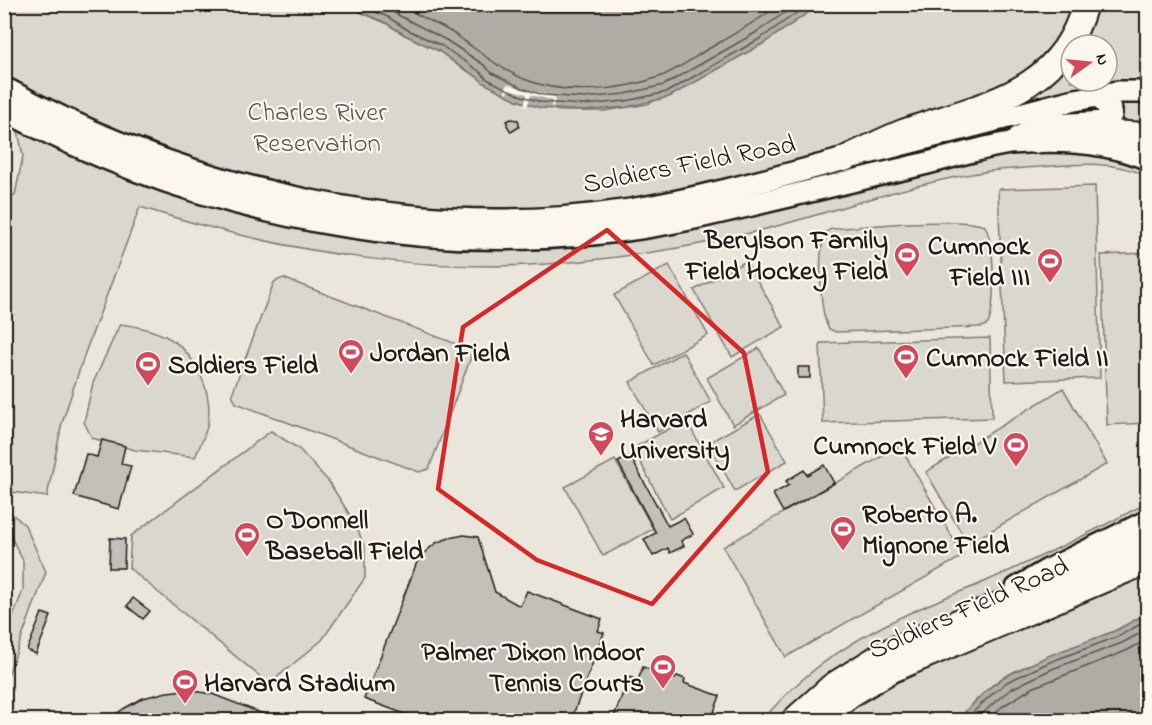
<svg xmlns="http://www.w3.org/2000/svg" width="1152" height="725" font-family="'Indie Flower',sans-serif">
<rect width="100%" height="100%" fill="#fbf7ec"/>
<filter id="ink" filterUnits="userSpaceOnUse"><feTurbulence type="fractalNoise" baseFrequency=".0167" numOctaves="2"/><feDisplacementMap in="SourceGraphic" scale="12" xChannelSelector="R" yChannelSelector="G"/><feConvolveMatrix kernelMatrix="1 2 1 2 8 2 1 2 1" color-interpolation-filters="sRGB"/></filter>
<g filter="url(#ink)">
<g fill="#eae6dc">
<polygon points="4,124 18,131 23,156 15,195 5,195"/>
<polygon points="1082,163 1102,164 1123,168 1147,176 1147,503 986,582 939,600 863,637 828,659 799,682 763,720 5,720 5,491 47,496 62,423 85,353 140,206 213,229 313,251 427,266 523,266 592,260 691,246 751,233 930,184 990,171"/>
</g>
<g fill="#dad7ce" stroke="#7b7a75" stroke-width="1.5" fill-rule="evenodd">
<path d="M 4,5 L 344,5 L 386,23 L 405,35 L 439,51 L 459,66 L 476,76 L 484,83 L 517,100 L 560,111 L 604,111 L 648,104 L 764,43 L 819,5 L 1147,5 L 1147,176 C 1113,160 1078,164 1041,167 C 1024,168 1007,169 990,171 C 908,183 830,214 750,233 C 698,246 645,254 592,260 C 437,278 288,254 140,207 L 85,353 L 62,423 L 47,497 L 5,491 L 5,195 L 15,195 L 23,156 L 18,131 L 5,124 ZM 1071,45 L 1107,45 L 1107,81 L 1071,81 Z"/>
<polygon points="1095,186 1100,378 1006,381 998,189"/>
<path d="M 905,223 C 928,223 964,219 985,226 C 995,245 996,304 988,324 L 982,327 L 836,332 L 829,329 C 819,313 818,250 825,233 L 831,229 Z"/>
<polygon points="1147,253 1147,423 1107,425 1101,255"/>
<polygon points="746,261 784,327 732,357 694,290"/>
<polygon points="669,265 708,335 654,365 614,295"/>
<polygon points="283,278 467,348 471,357 429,469 419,472 236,403 232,394 274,282"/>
<path d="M 120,324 C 136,326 151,329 165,336 C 194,350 213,390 208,422 C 206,434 200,446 195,457 L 135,450 L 92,438 L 84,422 L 93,383 Z"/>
<polygon points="990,338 992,418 823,423 820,343"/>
<polygon points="759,348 784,395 733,425 707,378"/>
<polygon points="683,352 711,402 658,432 630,382"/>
<polygon points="1063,388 1107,464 968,544 926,472"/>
<polygon points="760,414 787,461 735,491 708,443"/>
<polygon points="686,420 724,488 670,519 633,448"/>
<polygon points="271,431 299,449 329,482 355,523 365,548 365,578 322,640 269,684 129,568 131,536"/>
<polygon points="900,446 963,556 786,657 723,547"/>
<polygon points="615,460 653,529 603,556 565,487"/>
<path d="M 1147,503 L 1147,613 C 1126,626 1104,637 1081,645 C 1055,655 1028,663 1004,677 C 986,688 972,705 957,720 L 763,720 C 808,664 872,628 937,601 C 953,594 969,589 984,582 C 1039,558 1094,531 1147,503 Z"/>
<polygon points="5,508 25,525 46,572 5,683 5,638 23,590 23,561 10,535 5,530"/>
</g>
<g fill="#afaca5" stroke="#74726e" stroke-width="1.5">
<polygon points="344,5 819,5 764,43 669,97 627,107 584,111 540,108 517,100 484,83 476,76 459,66 439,51 405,35 386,23"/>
<polygon points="1147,613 1147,720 957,720 988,689 1004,677 1048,656 1117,630"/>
</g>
<polygon fill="#fbf7ec" points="507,84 556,97 553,107 551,106 552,100 531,95 527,107 524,106 527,94 509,89 507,93 505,92"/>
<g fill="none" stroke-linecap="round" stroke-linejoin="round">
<g stroke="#575653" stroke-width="1.5">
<polyline points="357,4 388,17 408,30 442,46 479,71 487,79 519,95 541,102 584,105 626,101 667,92 761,38 809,4"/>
<polyline points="377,4 446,40 484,65 492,73 522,88 543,95 584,98 625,94 664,85 757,32 797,4"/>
<path d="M 399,4 C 416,15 434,22 451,32 C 476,48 497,68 524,79 C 564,96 619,91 659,77 C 675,71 689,61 703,52 C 729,37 756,22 781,4"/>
<polyline points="965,720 992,694 1007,682 1050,662 1119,636 1148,620"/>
<polyline points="976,720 997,700 1011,689 1052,669 1122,643 1148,629"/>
<polyline points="988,720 1003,706 1032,688 1126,651 1148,639"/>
</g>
</g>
<g fill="#c3c0b8" stroke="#1c1c1c" stroke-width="1.5">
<polygon points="511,119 518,120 519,123 519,127 511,132 507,125 507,121"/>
<rect x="798" y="367" width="12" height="11"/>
<polygon points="102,440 125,446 121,464 131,466 119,509 74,496 86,454 97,457"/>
<polygon points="630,456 668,526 684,518 693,534 681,541 684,546 670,553 668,548 653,556 644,539 656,533 618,462"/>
<polygon points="824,465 834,483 783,512 773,494 789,485 786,481 804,470 807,475"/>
<polygon points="464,535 478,537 495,592 520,606 527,591 602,619 598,631 604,633 571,720 421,720 364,699 417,562 424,553 436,543 449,538"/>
<polygon points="110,538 125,539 124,568 109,568"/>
<polygon points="133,598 150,611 143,619 127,606"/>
<polygon points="42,613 51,616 36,654 27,650"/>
<polygon points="643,667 675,679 677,676 685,679 684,683 720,696 711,720 618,720 613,719 629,677 638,680"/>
<polygon points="186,690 212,694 279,720 107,720 125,708 143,698 167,692"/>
</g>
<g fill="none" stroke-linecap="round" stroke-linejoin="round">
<g stroke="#1c1c1c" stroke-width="26">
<g id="major">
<path d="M 4,88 C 194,192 415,243 630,210 C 703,198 774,178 845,159 C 920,139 995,120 1070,101 L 1118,92 L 1148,92"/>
<path d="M 4,110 C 213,222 457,268 690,219 C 767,202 843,183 919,165 C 949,158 979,148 1010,143 C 1056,139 1105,140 1148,159"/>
<polyline points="1019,137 1038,128 1054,125 1106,122 1111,115 1111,110 1098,95"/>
<polyline points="1017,588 1046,571 1148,521"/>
</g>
</g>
<g stroke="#1c1c1c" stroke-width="28">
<g id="highway">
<polyline points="1034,141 1090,132 1148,135"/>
<path d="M 844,159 C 864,150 883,140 903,132 C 979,104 1060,97 1085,4"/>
<polyline points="794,720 832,686 885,653 1148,541"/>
<polyline points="820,720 850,695 892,670 1148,561"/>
</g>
</g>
<use href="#major" stroke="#fbf7ec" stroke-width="21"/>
<use href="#highway" stroke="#fbf7ec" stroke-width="24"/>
</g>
</g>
<path fill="none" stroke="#d62828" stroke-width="4.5" stroke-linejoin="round" d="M 607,230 L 744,353 L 768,472 L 652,604 L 537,560 L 438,489 L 463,327 Z"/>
<defs>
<g id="stadium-pin" transform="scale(1.35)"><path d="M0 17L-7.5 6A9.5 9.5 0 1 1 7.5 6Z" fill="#d1495b" stroke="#fbf7ec"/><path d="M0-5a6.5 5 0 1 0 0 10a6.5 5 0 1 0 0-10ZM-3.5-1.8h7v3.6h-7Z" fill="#fff"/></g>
<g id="university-pin" transform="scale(1.35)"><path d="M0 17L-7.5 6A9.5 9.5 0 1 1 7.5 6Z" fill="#d1495b" stroke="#fbf7ec"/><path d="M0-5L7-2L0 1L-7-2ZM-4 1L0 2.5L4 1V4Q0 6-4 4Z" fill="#fff"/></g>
</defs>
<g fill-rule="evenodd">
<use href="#stadium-pin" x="907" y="255"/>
<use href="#stadium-pin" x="1050" y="261"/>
<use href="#stadium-pin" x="351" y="352"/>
<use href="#stadium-pin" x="906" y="357"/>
<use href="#stadium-pin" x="148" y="364"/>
<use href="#university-pin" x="601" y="434"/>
<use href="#stadium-pin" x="1016" y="445"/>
<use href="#stadium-pin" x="843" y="529"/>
<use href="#stadium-pin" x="247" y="535"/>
<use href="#stadium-pin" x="663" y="667"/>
<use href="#stadium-pin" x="185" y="682"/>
</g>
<g text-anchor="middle" stroke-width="4.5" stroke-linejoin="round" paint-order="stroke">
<g font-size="27" fill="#555451" stroke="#fbf7ec">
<text x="317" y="120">Charles River<tspan x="317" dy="31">Reservation</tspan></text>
</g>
<g font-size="27" fill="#1c1c1c" stroke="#fbf7ec">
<text transform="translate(689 163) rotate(-11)" y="9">Soldiers Field Road</text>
<text transform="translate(968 607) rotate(-24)" y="9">Soldiers Field Road</text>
</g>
<g font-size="27" font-weight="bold" fill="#1c1c1c" stroke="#fbf7ec" text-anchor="start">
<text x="888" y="248" text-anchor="end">Berylson Family<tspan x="888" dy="31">Field Hockey Field</tspan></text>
<text x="1030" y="254" text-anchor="end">Cumnock<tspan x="1030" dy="31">Field III</tspan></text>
<text x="370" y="361">Jordan Field</text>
<text x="926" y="366">Cumnock Field II</text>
<text x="168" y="373">Soldiers Field</text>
<text x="620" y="427">Harvard<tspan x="620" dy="31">University</tspan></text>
<text x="996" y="454" text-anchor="end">Cumnock Field V</text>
<text x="862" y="522">Roberto A.<tspan x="862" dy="31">Mignone Field</tspan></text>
<text x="266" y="528">O'Donnell<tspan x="266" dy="31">Baseball Field</tspan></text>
<text x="644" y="660" text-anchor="end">Palmer Dixon Indoor<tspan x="644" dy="31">Tennis Courts</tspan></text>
<text x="204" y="691">Harvard Stadium</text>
</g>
</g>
<rect width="1152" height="725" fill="none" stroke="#fbf7ec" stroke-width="24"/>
<rect x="12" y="12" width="1128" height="701" fill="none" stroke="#1c1c1c" stroke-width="2" filter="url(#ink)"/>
<g transform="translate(1089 63) rotate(75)"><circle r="28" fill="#fbf7ec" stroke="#a29f99" stroke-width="1.5"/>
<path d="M0-4.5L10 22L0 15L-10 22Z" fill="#d1495b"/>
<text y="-9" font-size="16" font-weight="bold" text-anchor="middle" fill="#1c1c1c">N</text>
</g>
</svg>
